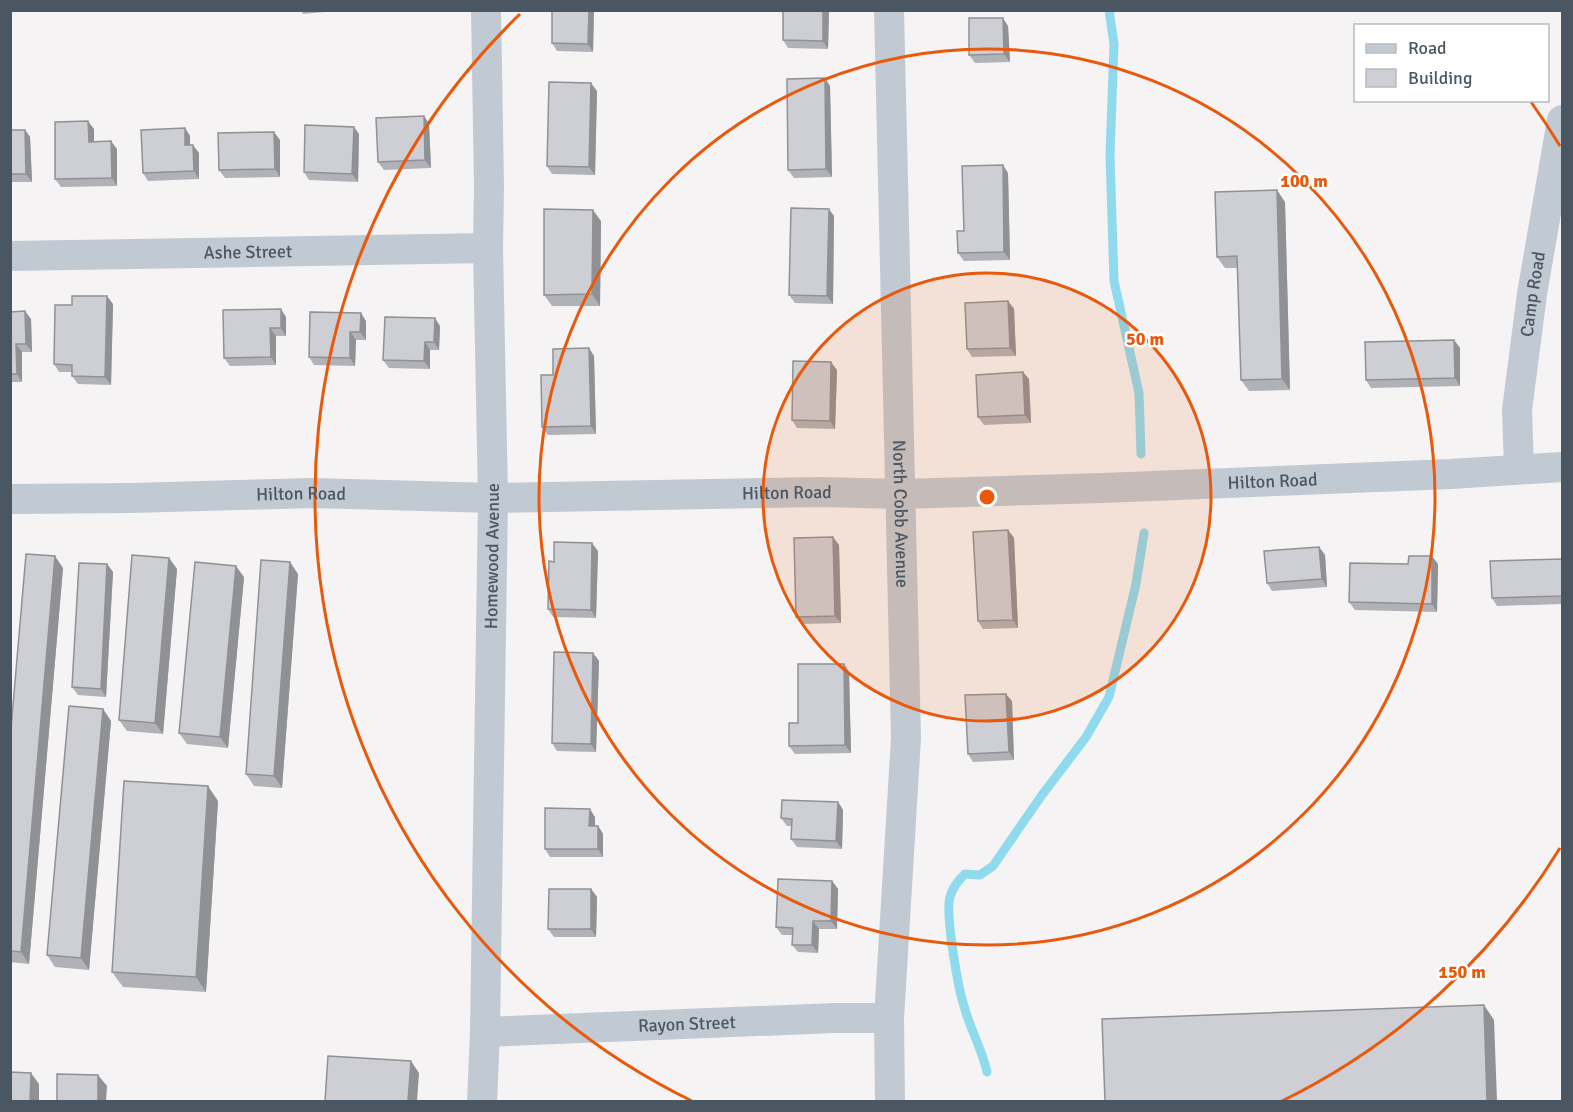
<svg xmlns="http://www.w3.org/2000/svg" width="1573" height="1112" font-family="Signika,sans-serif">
<rect width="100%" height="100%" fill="#f5f3f3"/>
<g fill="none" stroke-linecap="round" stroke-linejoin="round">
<g stroke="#90daee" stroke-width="9">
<polyline points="1109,10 1114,44 1110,155 1114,281 1139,393 1141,454"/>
<path d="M 987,1072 C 982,1049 970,1029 964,1006 C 958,987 945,914 950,897 C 953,887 957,881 965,874 L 980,875 L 993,866 L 1042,795 L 1086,737 L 1109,697 L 1136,584 L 1144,533"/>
</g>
<g stroke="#c1cad2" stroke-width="30">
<path id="s1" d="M 889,10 L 906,738 L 889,1018 L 890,1102"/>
<path id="s2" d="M 10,256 L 488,248"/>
<path id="s3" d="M 1519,469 L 1517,410 L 1532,294 L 1562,120"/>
<path id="s4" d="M 10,499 L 131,498 L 313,493 L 493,498 L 821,492 L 902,494 L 1102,488 L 1451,474 L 1562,467"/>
<path id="s5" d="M 485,1032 L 834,1018 L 889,1018"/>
<path id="s6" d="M 482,1102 L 485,1032 L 493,498 L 488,248 L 489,186 L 486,10"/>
</g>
</g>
<g fill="#b0b2b7">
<polygon points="301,10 335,11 303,14"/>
<polygon points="594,10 593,52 557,51 552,43"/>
<polygon points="829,10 828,49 788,48 783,40"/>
<polygon points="1008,26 1010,62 975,63 969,55"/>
<polygon points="830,86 832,177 794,178 788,170"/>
<polygon points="597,91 595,175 552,174 547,166"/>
<polygon points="424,116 429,124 431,168 384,170 378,162"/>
<polygon points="185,128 190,136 190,145 199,153 199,179 148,181 143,173"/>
<polygon points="94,129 94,142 117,149 117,186 61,187 55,179"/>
<polygon points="10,130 25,130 30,137 32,182 10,182"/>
<polygon points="359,134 358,182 309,180 304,172"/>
<polygon points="280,140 280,177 225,178 219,170"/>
<polygon points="1008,173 1010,260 964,261 958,253 964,231"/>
<polygon points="1285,202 1290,390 1249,391 1241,380 1238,268 1225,268 1217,257"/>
<polygon points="834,216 833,304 795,303 789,295"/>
<polygon points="601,221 600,306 552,306 544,295"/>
<polygon points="1008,301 1014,309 1016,356 972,357 967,349"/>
<polygon points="113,304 111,385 78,384 72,376 72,372 59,372 54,364 72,305"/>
<polygon points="10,312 31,319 32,352 22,352 22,382 10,382"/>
<polygon points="286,317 286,336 276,336 276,365 230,366 224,358"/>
<polygon points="366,321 366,340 356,340 355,366 314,365 309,357"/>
<polygon points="440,326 439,350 430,350 430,369 389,368 383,360"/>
<polygon points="1454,340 1460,348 1460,386 1371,388 1366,380"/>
<polygon points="594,356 596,434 548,435 542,427 553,375"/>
<polygon points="837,370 835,429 797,428 792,420"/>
<polygon points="1029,379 1031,423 984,425 978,417"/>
<polygon points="1008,530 1014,538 1018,628 983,629 978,621"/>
<polygon points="839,545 841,623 802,624 796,617"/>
<polygon points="1319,547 1325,555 1327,587 1272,591 1267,583"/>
<polygon points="598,551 596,618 553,617 548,609 554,562"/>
<polygon points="169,558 177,569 163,734 127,731 119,720"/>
<polygon points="1563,559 1563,604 1497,606 1492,598"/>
<polygon points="107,564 113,572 106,697 78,695 72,687"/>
<polygon points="1438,564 1437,612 1355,610 1349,602"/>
<polygon points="63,568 29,964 10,962 10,740"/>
<polygon points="298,574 282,788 254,786 246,774"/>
<polygon points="244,577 228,748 187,744 179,733"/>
<polygon points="593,653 599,661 596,752 557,751 552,743"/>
<polygon points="844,664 849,672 851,753 795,754 789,746 798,723"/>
<polygon points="1012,701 1014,760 973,762 968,754"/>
<polygon points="103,709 111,721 89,970 55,967 47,955"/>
<polygon points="218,801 206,992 123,987 112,972"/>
<polygon points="838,802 843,810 842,849 797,847 791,839 792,826 787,826 781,818"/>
<polygon points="595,817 595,826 598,826 603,834 603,857 550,857 545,849"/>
<polygon points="832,881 838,889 837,929 819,929 818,953 798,952 792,945 793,935 782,935 776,927"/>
<polygon points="591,889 597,897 596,937 554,937 548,929"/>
</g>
<g fill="#909195">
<polygon points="589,10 594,10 593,52 588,44"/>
<polygon points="823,10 829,10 828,49 823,41"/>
<polygon points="1003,18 1008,26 1010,62 1004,54"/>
<polygon points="825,78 830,86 832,177 826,169"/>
<polygon points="591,83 597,91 595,175 589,167"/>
<polygon points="424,116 429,124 431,168 425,160"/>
<polygon points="88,121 94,129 94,150 89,142"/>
<polygon points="354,127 359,134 358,182 352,174"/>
<polygon points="185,128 190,136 190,153 185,145"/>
<polygon points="25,130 30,137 32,182 26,174"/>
<polygon points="274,132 280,140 280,177 275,169"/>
<polygon points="111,141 117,149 117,186 112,178"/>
<polygon points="193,145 199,153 199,179 194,171"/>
<polygon points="1003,165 1008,173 1010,260 1004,252"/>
<polygon points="1277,190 1285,202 1290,390 1282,379"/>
<polygon points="829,209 834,216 833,304 827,296"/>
<polygon points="593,210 601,221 600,306 592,294"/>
<polygon points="107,296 113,304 111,385 105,377"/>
<polygon points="1008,301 1014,309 1016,356 1010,348"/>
<polygon points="281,309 286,317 286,336 281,328"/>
<polygon points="25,311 31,319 32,352 26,344"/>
<polygon points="361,313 366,321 366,340 360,332"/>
<polygon points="435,318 440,326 439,350 434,342"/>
<polygon points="270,328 276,336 276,365 271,357"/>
<polygon points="350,332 356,340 355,366 350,358"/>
<polygon points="1454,340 1460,348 1460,386 1455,378"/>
<polygon points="425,342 430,350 430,369 424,361"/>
<polygon points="16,344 22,352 22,382 17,374"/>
<polygon points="589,348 594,356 596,434 591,426"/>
<polygon points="831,362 837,370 835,429 830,421"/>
<polygon points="1023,372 1029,379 1031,423 1025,415"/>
<polygon points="1008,530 1014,538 1018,628 1013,620"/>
<polygon points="833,537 839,545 841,623 835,616"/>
<polygon points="592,543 598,551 596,618 591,610"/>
<polygon points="1319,547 1325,555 1327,587 1322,579"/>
<polygon points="55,556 63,568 29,964 21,952"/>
<polygon points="1432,556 1438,564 1437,612 1432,604"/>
<polygon points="169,558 177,569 163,734 155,723"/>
<polygon points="290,562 298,574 282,788 274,776"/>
<polygon points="107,564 113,572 106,697 101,689"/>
<polygon points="236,566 244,577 228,748 220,737"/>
<polygon points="593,653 599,661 596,752 591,744"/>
<polygon points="844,664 849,672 851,753 845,745"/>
<polygon points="1006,694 1012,701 1014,760 1009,752"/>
<polygon points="103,709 111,721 89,970 81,958"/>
<polygon points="208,786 218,801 206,992 196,977"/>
<polygon points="838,802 843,810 842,849 836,841"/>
<polygon points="590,809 595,817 595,834 589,826"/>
<polygon points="598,826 603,834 603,857 598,849"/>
<polygon points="832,881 838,889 837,929 831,921"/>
<polygon points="591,889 597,897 596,937 591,929"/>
<polygon points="813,921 819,929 818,953 812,945"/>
<polygon points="1484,1005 1494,1020 1497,1101 1487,1101"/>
<polygon points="411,1061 419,1073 417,1101 408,1101"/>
<polygon points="31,1073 39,1084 39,1101 30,1101"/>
<polygon points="98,1075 107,1086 106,1101 98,1101"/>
</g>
<g fill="#cdcfd5" stroke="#909195" stroke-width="1.5">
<polygon points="552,10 589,10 588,44 552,43"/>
<polygon points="783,10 823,10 823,41 783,40"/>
<polygon points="969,18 1003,18 1004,54 969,55"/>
<polygon points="825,78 826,169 788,170 787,79"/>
<polygon points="549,82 591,83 589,167 547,166"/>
<polygon points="424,116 425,160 378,162 376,118"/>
<polygon points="88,121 89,142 111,141 112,178 55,179 55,122"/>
<polygon points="305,125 354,127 352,174 304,172"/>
<polygon points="185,128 185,145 193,145 194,171 143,173 141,130"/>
<polygon points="10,130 25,130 26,174 10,174"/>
<polygon points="274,132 275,169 219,170 218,133"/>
<polygon points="1003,165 1004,252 958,253 957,231 964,231 962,166"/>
<polygon points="1277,190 1282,379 1241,380 1237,256 1217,257 1215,192"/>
<polygon points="791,208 829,209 827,296 789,295"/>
<polygon points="544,209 593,210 592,294 544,295"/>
<polygon points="72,296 107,296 105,377 72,376 72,365 54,364 55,305 72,305"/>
<polygon points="1008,301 1010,348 967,349 965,303"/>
<polygon points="281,309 281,328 270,328 271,357 224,358 223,310"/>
<polygon points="25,311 26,344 16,344 17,374 10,374 10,312"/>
<polygon points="310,312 361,313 360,332 350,332 350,358 309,357"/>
<polygon points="385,317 435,318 434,342 425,342 424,361 383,360"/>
<polygon points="1454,340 1455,378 1366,380 1365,342"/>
<polygon points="589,348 591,426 542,427 541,375 553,375 553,349"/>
<polygon points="793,361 831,362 830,421 792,420"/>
<polygon points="1023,372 1025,415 978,417 976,375"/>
<polygon points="1008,530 1013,620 978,621 973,532"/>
<polygon points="833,537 835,616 796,617 794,538"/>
<polygon points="554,542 592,543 591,610 548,609 549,561 554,562"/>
<polygon points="1319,547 1322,579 1267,583 1264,551"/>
<polygon points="26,554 55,556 21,952 10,951 10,740"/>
<polygon points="132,555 169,558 155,723 119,720"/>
<polygon points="1409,556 1432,556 1432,604 1349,602 1350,563 1408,564"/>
<polygon points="1563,559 1563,596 1492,598 1490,561"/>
<polygon points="261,560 290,562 274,776 246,774"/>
<polygon points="195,562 236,566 220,737 179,733"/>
<polygon points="79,563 107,564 101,689 72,687"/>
<polygon points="554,652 593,653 591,744 552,743"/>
<polygon points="798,664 844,664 845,745 789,746 789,723 798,723"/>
<polygon points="1006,694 1009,752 968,754 965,695"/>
<polygon points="69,706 103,709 81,958 47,955"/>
<polygon points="124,781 208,786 196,977 112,972"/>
<polygon points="782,800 838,802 836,841 791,839 792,819 781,818"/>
<polygon points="545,808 590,809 589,826 598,826 598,849 545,849"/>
<polygon points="778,879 832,881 831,921 813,921 812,945 792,945 793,928 776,927"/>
<polygon points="549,889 591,889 591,929 548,929"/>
<polygon points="1484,1005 1487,1101 1105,1101 1102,1019"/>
<polygon points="328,1056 411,1061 408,1101 325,1101"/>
<polygon points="10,1072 31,1073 30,1101 10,1101"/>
<polygon points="57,1074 98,1075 98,1101 57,1101"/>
</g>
<circle cx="987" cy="497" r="224" fill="#e8590c" fill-opacity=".12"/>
<g fill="none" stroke="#e8590c" stroke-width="3">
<circle cx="987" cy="497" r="224"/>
<circle cx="987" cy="497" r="448"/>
<path d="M1560 848A672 672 0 0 1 1282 1101M692 1101A672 672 0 0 1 520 14M1531 102A672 672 0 0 1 1560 146"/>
</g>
<g text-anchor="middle" stroke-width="5" stroke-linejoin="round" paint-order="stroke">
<g font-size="18" fill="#4a5661" stroke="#fff">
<text dy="6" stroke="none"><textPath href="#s2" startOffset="238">Ashe Street</textPath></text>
<text dy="6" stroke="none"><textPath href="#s3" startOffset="176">Camp Road</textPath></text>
<text dy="6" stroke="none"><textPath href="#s4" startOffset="1263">Hilton Road</textPath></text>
<text dy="6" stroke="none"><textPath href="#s4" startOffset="777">Hilton Road</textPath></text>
<text dy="6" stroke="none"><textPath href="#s4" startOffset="291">Hilton Road</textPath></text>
<text dy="6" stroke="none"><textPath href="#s1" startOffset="504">North Cobb Avenue</textPath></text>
<text dy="6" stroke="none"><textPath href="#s6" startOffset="546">Homewood Avenue</textPath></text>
<text dy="6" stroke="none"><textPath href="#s5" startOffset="202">Rayon Street</textPath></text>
</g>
</g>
<circle cx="987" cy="497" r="9" fill="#e8590c" stroke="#fff" stroke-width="3"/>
<g font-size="18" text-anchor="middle" font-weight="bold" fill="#e8590c" stroke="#fff" stroke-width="5" stroke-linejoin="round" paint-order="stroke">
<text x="1304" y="187">100 m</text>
<text x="1145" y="345">50 m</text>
<text x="1462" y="978">150 m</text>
</g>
<rect width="1573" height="1112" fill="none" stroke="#4a5661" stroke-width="24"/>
<rect x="1354" y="24" width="195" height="78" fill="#ffffff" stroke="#b7bbc0" stroke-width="1.5"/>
<rect x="1366" y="44" width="30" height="9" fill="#c1cad2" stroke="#b7bbc0" stroke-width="1.5"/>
<text x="1408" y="54" font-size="18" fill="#4a5661">Road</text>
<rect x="1366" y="69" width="30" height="18" fill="#cdcfd5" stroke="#b7bbc0" stroke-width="1.5"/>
<text x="1408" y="84" font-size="18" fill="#4a5661">Building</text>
</svg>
